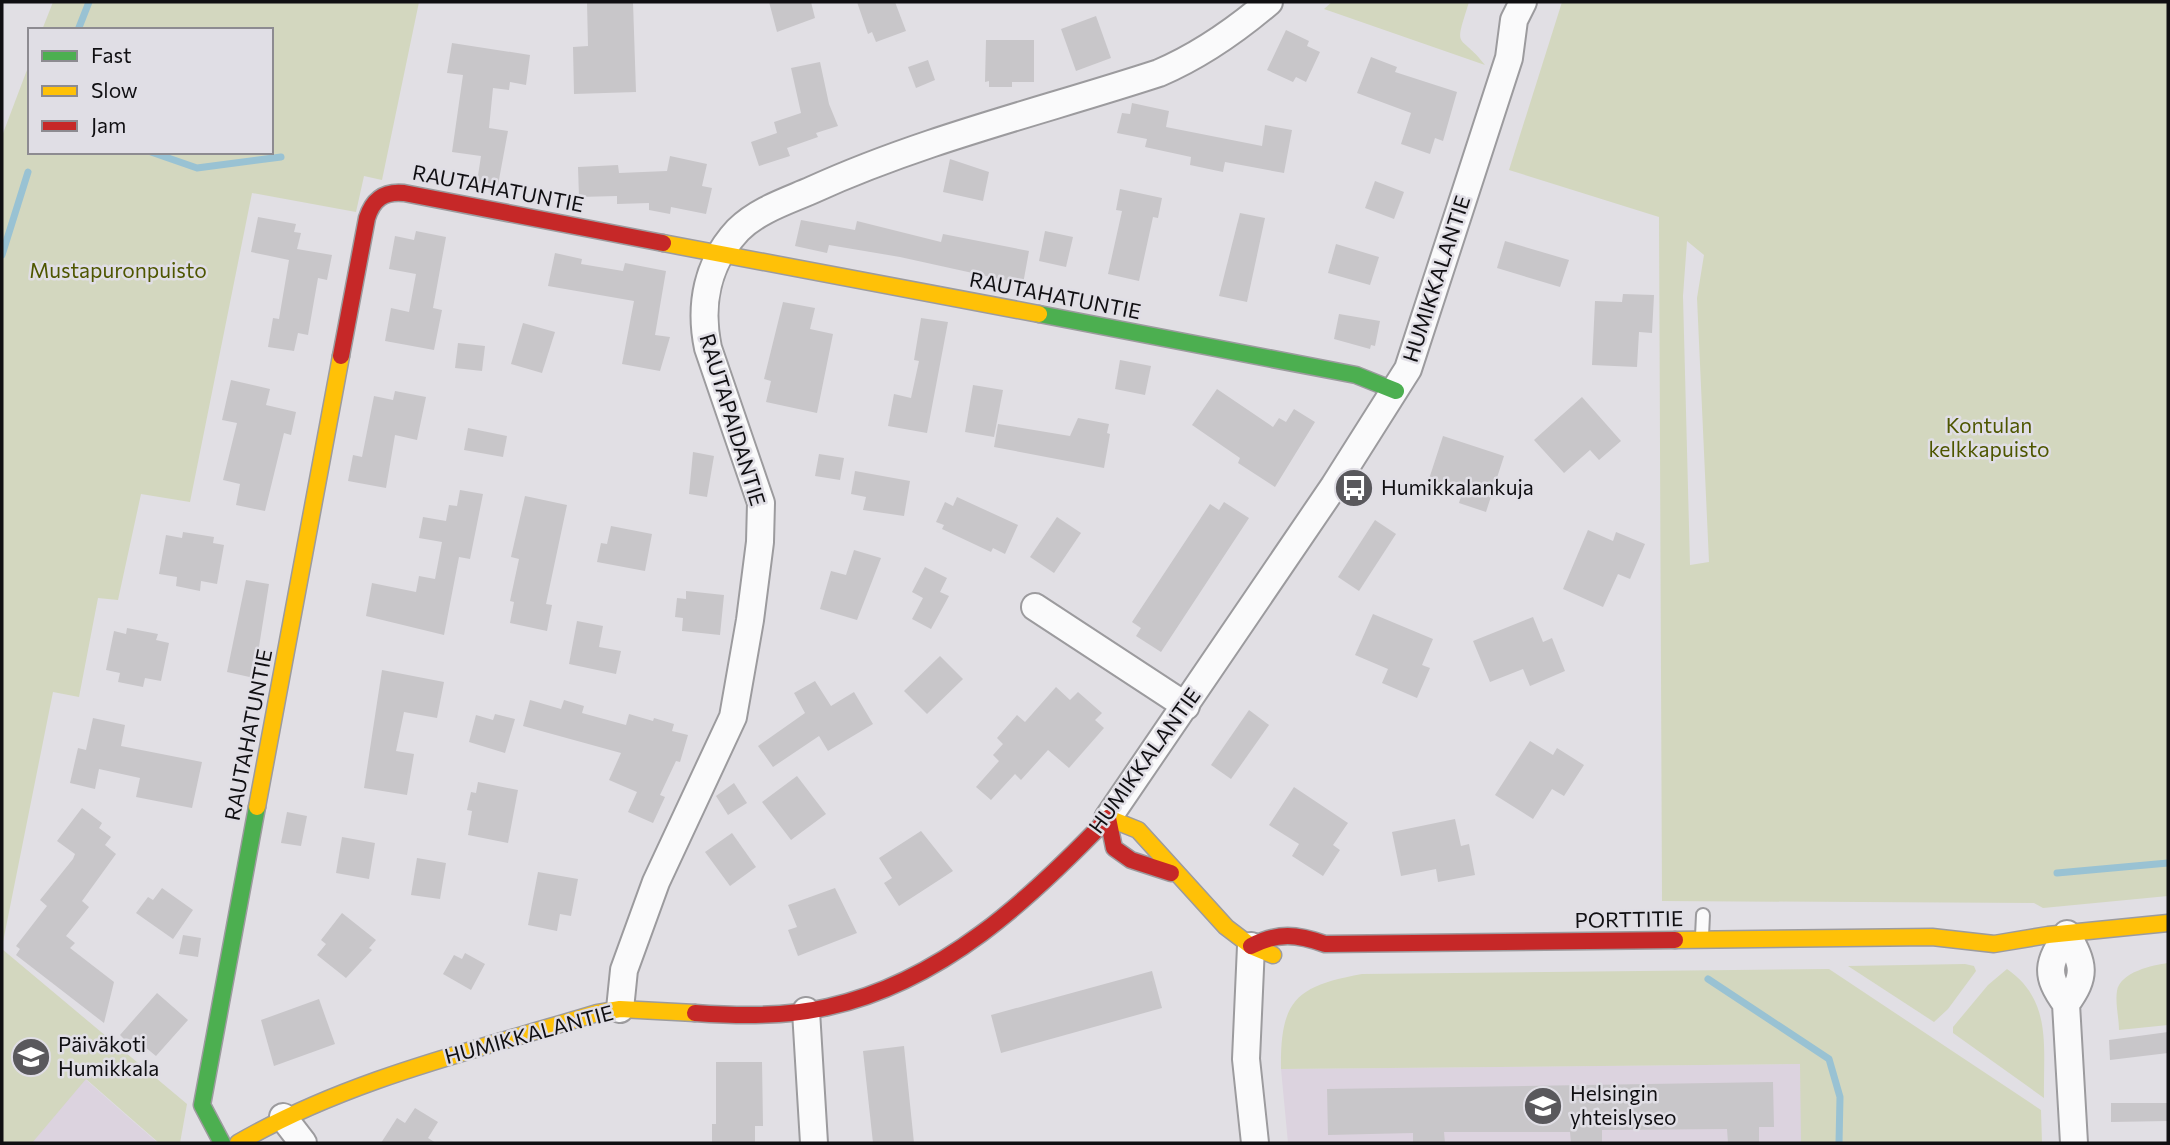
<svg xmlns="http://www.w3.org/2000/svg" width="2170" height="1145" font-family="Commissioner,sans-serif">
<rect width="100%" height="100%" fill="#e1dfe4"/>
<g fill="#dcd3df">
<polygon points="15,1017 127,1116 158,1143 2,1143"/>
<polygon points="1801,1064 1801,1143 1288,1143 1281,1069"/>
</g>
<g fill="#d3d7bf" fill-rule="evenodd">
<polygon points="53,2 419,2 382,180 364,176 356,212 252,193 190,502 141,494 118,600 98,598 79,697 53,692 2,947 2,136 30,62 30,152 271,152 271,30 42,30"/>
<path d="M 1332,2 L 1469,2 C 1453,53 1459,31 1485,65 L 1324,9 Z"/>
<path d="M 1562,2 L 2168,2 L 2168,896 L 2043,908 L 2034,903 L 1662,901 L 1659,217 L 1509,170 ZM 1687,241 L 1704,255 L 1697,298 L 1709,562 L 1690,565 L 1683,296 Z"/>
<polygon points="2,949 187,1104 180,1143 159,1143 86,1079 32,1143 2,1143"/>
<path d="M 2168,963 L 2168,1025 L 2119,1030 C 2119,1018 2115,1003 2117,991 C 2120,972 2153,965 2168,963 Z"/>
<polygon points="1965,964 1974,966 1976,971 1948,1009 1934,1022 1848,966"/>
<path d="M 1829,969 L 2041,1110 L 2042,1143 L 1801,1143 L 1800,1064 L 1281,1069 C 1280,1000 1296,986 1362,974 Z"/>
<path d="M 2007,969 C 2053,1001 2043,1048 2044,1098 L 1953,1033 L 1953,1027 L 1988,985 Z"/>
</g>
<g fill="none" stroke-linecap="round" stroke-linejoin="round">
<g stroke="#99c2d3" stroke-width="7">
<polyline points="78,30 89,2"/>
<polyline points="151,152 197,168 281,157"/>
<polyline points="2,255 28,172"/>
<polyline points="2057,873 2168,863"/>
<polyline points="1708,979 1829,1059 1840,1097 1839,1143"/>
</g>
</g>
<g fill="#c8c6c9">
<polygon points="587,2 633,2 636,92 574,94 573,47 588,46"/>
<polygon points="769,2 811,2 815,18 777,32"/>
<polygon points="857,2 895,2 906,31 876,42 872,32 868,34"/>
<polygon points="1096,16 1111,58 1076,71 1061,29"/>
<polygon points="1286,30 1309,41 1307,46 1320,52 1306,82 1296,77 1293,82 1267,70"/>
<polygon points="986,40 1034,40 1034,82 1012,82 1012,87 989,87 989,81 985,82"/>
<polygon points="452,43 530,55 526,85 510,82 509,90 493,88 489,128 508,131 498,185 477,182 481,156 452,152 463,75 447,73"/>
<polygon points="1371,57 1397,67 1395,72 1457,92 1443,141 1435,138 1430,154 1401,144 1411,113 1357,93"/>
<polygon points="928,60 935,80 916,88 908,67"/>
<polygon points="820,62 829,104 838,126 816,133 818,137 787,148 790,156 759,166 751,142 777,133 774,122 801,113 791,68"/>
<polygon points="1132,103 1169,111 1166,127 1262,146 1265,125 1292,130 1284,173 1225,162 1223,172 1190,165 1191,157 1145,147 1147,139 1117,133 1122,113 1130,114"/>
<polygon points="670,156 707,164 702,186 712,188 706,214 671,207 670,214 649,210 649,203 617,204 617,196 579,197 578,167 618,165 619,173 667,171"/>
<polygon points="950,159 989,172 983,201 943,192"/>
<polygon points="1375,181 1404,192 1394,219 1365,208"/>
<polygon points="1120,189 1162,198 1158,218 1153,217 1139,281 1108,274 1122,211 1116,210"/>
<polygon points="1240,213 1265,218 1247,302 1219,296"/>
<polygon points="258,217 296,224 294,232 301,233 297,249 332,255 327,280 318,278 308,335 298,333 294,351 268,347 273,318 279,319 289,260 251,252"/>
<polygon points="801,220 855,230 857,221 941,242 943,234 1029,251 1023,284 900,257 829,245 827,253 795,246"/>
<polygon points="416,231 446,237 433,308 442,310 434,350 385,341 391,308 409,312 416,274 389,269 395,236 414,240"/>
<polygon points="1045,231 1073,237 1066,267 1039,261"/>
<polygon points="1505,241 1569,260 1560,287 1497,268"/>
<polygon points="1336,244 1379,257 1370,285 1328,273"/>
<polygon points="555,253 582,259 581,264 623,271 625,263 666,271 655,335 670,337 660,371 622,364 634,301 548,286"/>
<polygon points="1623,294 1654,295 1652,333 1639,332 1637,367 1592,365 1595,301 1622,302"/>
<polygon points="783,302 815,308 810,329 833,334 817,413 766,402 771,381 764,379"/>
<polygon points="1339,314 1380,321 1375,346 1371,345 1370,349 1334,339"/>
<polygon points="921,318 948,322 927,433 888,426 894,394 911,398 919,361 914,360"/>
<polygon points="523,323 555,332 542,373 511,364"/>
<polygon points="458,343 485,346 482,371 455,368"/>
<polygon points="1120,360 1151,366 1145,395 1115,389"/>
<polygon points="231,380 270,389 266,405 296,412 291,435 284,433 265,511 236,505 240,484 223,480 237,423 222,420"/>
<polygon points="973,385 1003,390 994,437 965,432"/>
<polygon points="1217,389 1273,427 1279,418 1286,422 1294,409 1315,422 1275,487 1238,463 1240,458 1192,425"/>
<polygon points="395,391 426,397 417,440 395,435 386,488 348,481 353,455 362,457 374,396 393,400"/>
<polygon points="1582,397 1621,441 1599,460 1590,450 1564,473 1534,440"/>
<polygon points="1078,418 1109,424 1107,433 1110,434 1104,468 994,447 998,424 1070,436"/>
<polygon points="468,428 507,436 503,457 464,450"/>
<polygon points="1443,436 1504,456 1486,512 1459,503 1463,490 1429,479"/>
<polygon points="693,452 714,456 707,497 689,494"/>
<polygon points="819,454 844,458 840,480 815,476"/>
<polygon points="855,471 910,481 904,516 863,510 866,497 851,494"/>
<polygon points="460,490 483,494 470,559 459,557 444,635 366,616 372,583 416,592 419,576 435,579 442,542 419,538 423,517 446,521 449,505 457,506"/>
<polygon points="525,496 567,505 546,604 552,605 547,631 510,623 514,602 510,601 519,559 511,557"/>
<polygon points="957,497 1018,525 1005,554 993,548 991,552 942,529 944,525 936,522 945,502 953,506"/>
<polygon points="1224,502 1249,518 1161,652 1136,636 1141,628 1132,622 1210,504 1219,510"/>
<polygon points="1057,517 1081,533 1054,573 1030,557"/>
<polygon points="1375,520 1396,534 1359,591 1338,577"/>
<polygon points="611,526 652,534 645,571 597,562 601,543 607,544"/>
<polygon points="1588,530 1613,541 1616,532 1645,544 1630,579 1618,574 1603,607 1563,589"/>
<polygon points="183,532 214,537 213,543 224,545 217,584 201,581 200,591 176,586 177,577 159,574 166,535 182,538"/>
<polygon points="854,550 881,558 857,620 820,609 831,571 846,575"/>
<polygon points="925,567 947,578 940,592 949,596 931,629 912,619 923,598 912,592"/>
<polygon points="246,580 269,584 254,678 227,672"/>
<polygon points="686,591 724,595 720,635 682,631 683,618 675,617 677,598 686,599"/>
<polygon points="1373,614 1433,639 1422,665 1430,668 1417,698 1382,683 1388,669 1355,655"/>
<polygon points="1533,617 1543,642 1552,638 1565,671 1530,686 1523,669 1490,682 1473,641"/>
<polygon points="577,621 603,626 599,647 621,651 616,674 569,664"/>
<polygon points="127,628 158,634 156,640 169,643 161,681 145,678 143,687 118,682 120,673 106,670 114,631 126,634"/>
<polygon points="940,656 963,679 927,714 904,691"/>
<polygon points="382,670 444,682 437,718 404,712 396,751 414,754 407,795 364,788"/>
<polygon points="815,681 831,706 854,692 873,724 828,751 819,736 773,767 758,746 805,713 794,693"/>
<polygon points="1056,687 1070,700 1078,692 1102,713 1095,720 1104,728 1069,768 1048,750 1021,780 1015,774 991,800 976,787 999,761 993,755 1003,744 997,738 1017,715 1025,722"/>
<polygon points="530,700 561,709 564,700 584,706 582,713 626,725 629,714 653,721 654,718 674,724 672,731 688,735 680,762 676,761 660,795 665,797 653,823 628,812 637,792 609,780 621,753 523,726"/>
<polygon points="1249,710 1269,725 1231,779 1211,765"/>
<polygon points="495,714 515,719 505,753 469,742 476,715 493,720"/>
<polygon points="93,718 125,725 121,746 202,762 192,808 136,797 140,778 99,769 95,789 70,783 78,748 86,750"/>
<polygon points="1530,741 1553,755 1557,748 1584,765 1564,796 1552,789 1533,819 1495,795"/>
<polygon points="797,776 826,814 791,840 762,802"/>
<polygon points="478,782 518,790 508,843 468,835 472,811 467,810 471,792 476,793"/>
<polygon points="734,783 747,803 728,815 716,796"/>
<polygon points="1294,787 1348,823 1333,845 1340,850 1323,876 1292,856 1299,844 1269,825"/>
<polygon points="82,808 102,823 99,828 111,837 105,845 116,854 82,901 89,907 66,936 75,943 70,948 114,982 104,1023 16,955 20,949 16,946 47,906 40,900 73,859 75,854 57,841"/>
<polygon points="287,812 307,816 301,846 281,843"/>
<polygon points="1455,819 1461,846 1469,844 1475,875 1438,882 1436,869 1401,876 1392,832"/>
<polygon points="921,831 953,871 899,906 884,883 892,878 879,858"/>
<polygon points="732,833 756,867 730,886 705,852"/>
<polygon points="342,837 375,843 369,879 336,873"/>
<polygon points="417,858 446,863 440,899 411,895"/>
<polygon points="538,872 578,879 571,916 560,914 557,931 528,925"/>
<polygon points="162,888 193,910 173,939 136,913 148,897 153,900"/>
<polygon points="835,888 857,933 798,956 788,930 797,927 788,905"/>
<polygon points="342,913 376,940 369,948 372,950 346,978 317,955 326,944 321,940"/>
<polygon points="183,935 201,938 198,957 179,954"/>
<polygon points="465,953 485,964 471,990 443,974 454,955 462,959"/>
<polygon points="1152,971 1162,1008 1001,1053 991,1015"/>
<polygon points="157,993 188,1020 156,1056 145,1047 139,1054 120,1035"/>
<polygon points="319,999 335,1044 274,1066 261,1020"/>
<polygon points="2168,1032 2168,1053 2110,1060 2109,1040"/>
<polygon points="904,1046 914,1143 873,1143 863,1051"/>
<polygon points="716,1062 762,1062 763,1126 755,1126 755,1143 712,1143 712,1124 716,1124"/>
<polygon points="1773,1082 1774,1127 1759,1127 1759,1143 1728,1143 1727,1129 1602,1130 1602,1143 1571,1143 1570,1132 1444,1132 1445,1143 1413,1143 1413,1133 1328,1135 1327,1089"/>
<polygon points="2111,1103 2168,1103 2168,1121 2111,1122"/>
<polygon points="415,1108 438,1122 428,1138 436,1143 381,1143 397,1118 405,1123"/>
</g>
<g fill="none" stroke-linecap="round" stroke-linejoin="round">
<g stroke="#9c9b9e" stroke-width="16">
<polyline id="lane" points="1702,936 1703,915"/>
</g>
<g stroke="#9c9b9e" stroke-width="30">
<g id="street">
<polyline points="1035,607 1186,706"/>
<polyline points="1108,818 1334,486 1408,369 1509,58 1514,20 1523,2"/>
<polyline points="1251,946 1246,1059 1255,1143"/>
<path d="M 2066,1004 C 2087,975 2084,965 2067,934 C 2048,963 2044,974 2066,1004 L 2074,1143"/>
<path d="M 620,1009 L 624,970 L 656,882 L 733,717 L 750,620 L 760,542 L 761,503 L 708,348 C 699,305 707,263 738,230 C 758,210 787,201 812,190 C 924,139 1043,111 1159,73 C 1201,55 1235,31 1269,2"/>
<polyline points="806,1011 814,1143"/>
<polyline points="283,1117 303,1143"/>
</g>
</g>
<g stroke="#9c9b9e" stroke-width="19">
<g id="fast">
<polyline points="1039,314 1356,375 1396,391"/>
<polyline points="222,1143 202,1105 257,807"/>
</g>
</g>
<g stroke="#9c9b9e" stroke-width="19">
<g id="slow">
<polyline points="663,243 1039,314"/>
<polyline points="257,807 341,356"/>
<polyline points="1108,818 1138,830 1226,927 1251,946 1273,955"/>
<polyline points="1675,940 1932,937 1994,944 2048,935 2168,923"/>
<path d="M 238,1143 C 348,1079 476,1050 597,1013 L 620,1009 L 695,1013"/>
</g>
</g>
<g stroke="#9c9b9e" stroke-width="19">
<g id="jam">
<path d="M 341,356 L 367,218 C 373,199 384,191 404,193 L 663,243"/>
<polyline points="1108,818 1114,848 1131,860 1171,873"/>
<path d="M 1251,946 C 1278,932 1297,934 1325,944 L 1675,940"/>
<path d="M 695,1013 C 739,1016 785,1017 828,1007 C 942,982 1030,899 1108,818"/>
</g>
</g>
<use href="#lane" stroke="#fafafb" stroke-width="12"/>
<use href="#street" stroke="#fafafb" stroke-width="26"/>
<use href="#fast" stroke="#4caf50" stroke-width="16"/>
<use href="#slow" stroke="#ffc107" stroke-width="16"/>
<use href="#jam" stroke="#c62828" stroke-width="16"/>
</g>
<defs>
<g id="bus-disc" transform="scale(2.0125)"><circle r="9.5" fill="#59585c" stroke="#e0dee5"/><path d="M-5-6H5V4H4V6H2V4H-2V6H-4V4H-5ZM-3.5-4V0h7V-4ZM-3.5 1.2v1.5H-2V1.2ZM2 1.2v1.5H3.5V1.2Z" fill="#fff"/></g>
<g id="school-disc" transform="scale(2.0125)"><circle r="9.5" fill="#59585c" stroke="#e0dee5"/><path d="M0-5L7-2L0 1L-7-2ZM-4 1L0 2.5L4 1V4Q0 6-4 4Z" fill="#fff"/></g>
</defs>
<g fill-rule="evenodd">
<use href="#bus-disc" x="1354" y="488"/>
<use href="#school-disc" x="31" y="1057"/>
<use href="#school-disc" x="1543" y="1106"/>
</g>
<g text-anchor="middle" stroke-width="5" stroke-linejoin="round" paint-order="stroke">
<g font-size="21" fill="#100f12" stroke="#e0dee5">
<text transform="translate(498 189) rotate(11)" y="7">RAUTAHATUNTIE</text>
<text transform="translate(1437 279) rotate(-72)" y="7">HUMIKKALANTIE</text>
<text transform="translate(1055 296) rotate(11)" y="7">RAUTAHATUNTIE</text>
<text transform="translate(732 420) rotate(73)" y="7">RAUTAPAIDANTIE</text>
<text transform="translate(249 735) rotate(-79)" y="7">RAUTAHATUNTIE</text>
<text transform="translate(1145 761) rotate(-54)" y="7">HUMIKKALANTIE</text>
<text transform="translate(1629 920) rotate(-1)" y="7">PORTTITIE</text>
<text transform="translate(529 1035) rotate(-15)" y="7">HUMIKKALANTIE</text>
</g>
<g font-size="21" fill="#4e5600" stroke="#e0dee5">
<text x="118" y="278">Mustapuronpuisto</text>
<text x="1989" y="433">Kontulan<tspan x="1989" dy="24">kelkkapuisto</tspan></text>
</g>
<g font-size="21" fill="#100f12" stroke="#e0dee5" text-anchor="start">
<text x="1381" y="495">Humikkalankuja</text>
<text x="58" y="1052">Päiväkoti<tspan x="58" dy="24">Humikkala</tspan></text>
<text x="1570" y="1101">Helsingin<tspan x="1570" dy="24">yhteislyseo</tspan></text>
</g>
</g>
<rect width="2170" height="1145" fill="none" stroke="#100f12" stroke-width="7"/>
<rect x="28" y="28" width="245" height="126" fill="#e0dee5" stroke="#8d8b91" stroke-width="2"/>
<rect x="42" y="51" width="35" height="10" fill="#4caf50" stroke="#8d8b91" stroke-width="2"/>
<text x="91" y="63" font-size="21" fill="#100f12">Fast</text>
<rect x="42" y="86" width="35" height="10" fill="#ffc107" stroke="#8d8b91" stroke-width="2"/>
<text x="91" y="98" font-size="21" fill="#100f12">Slow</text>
<rect x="42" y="121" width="35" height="10" fill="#c62828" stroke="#8d8b91" stroke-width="2"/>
<text x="91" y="133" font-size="21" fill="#100f12">Jam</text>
</svg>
